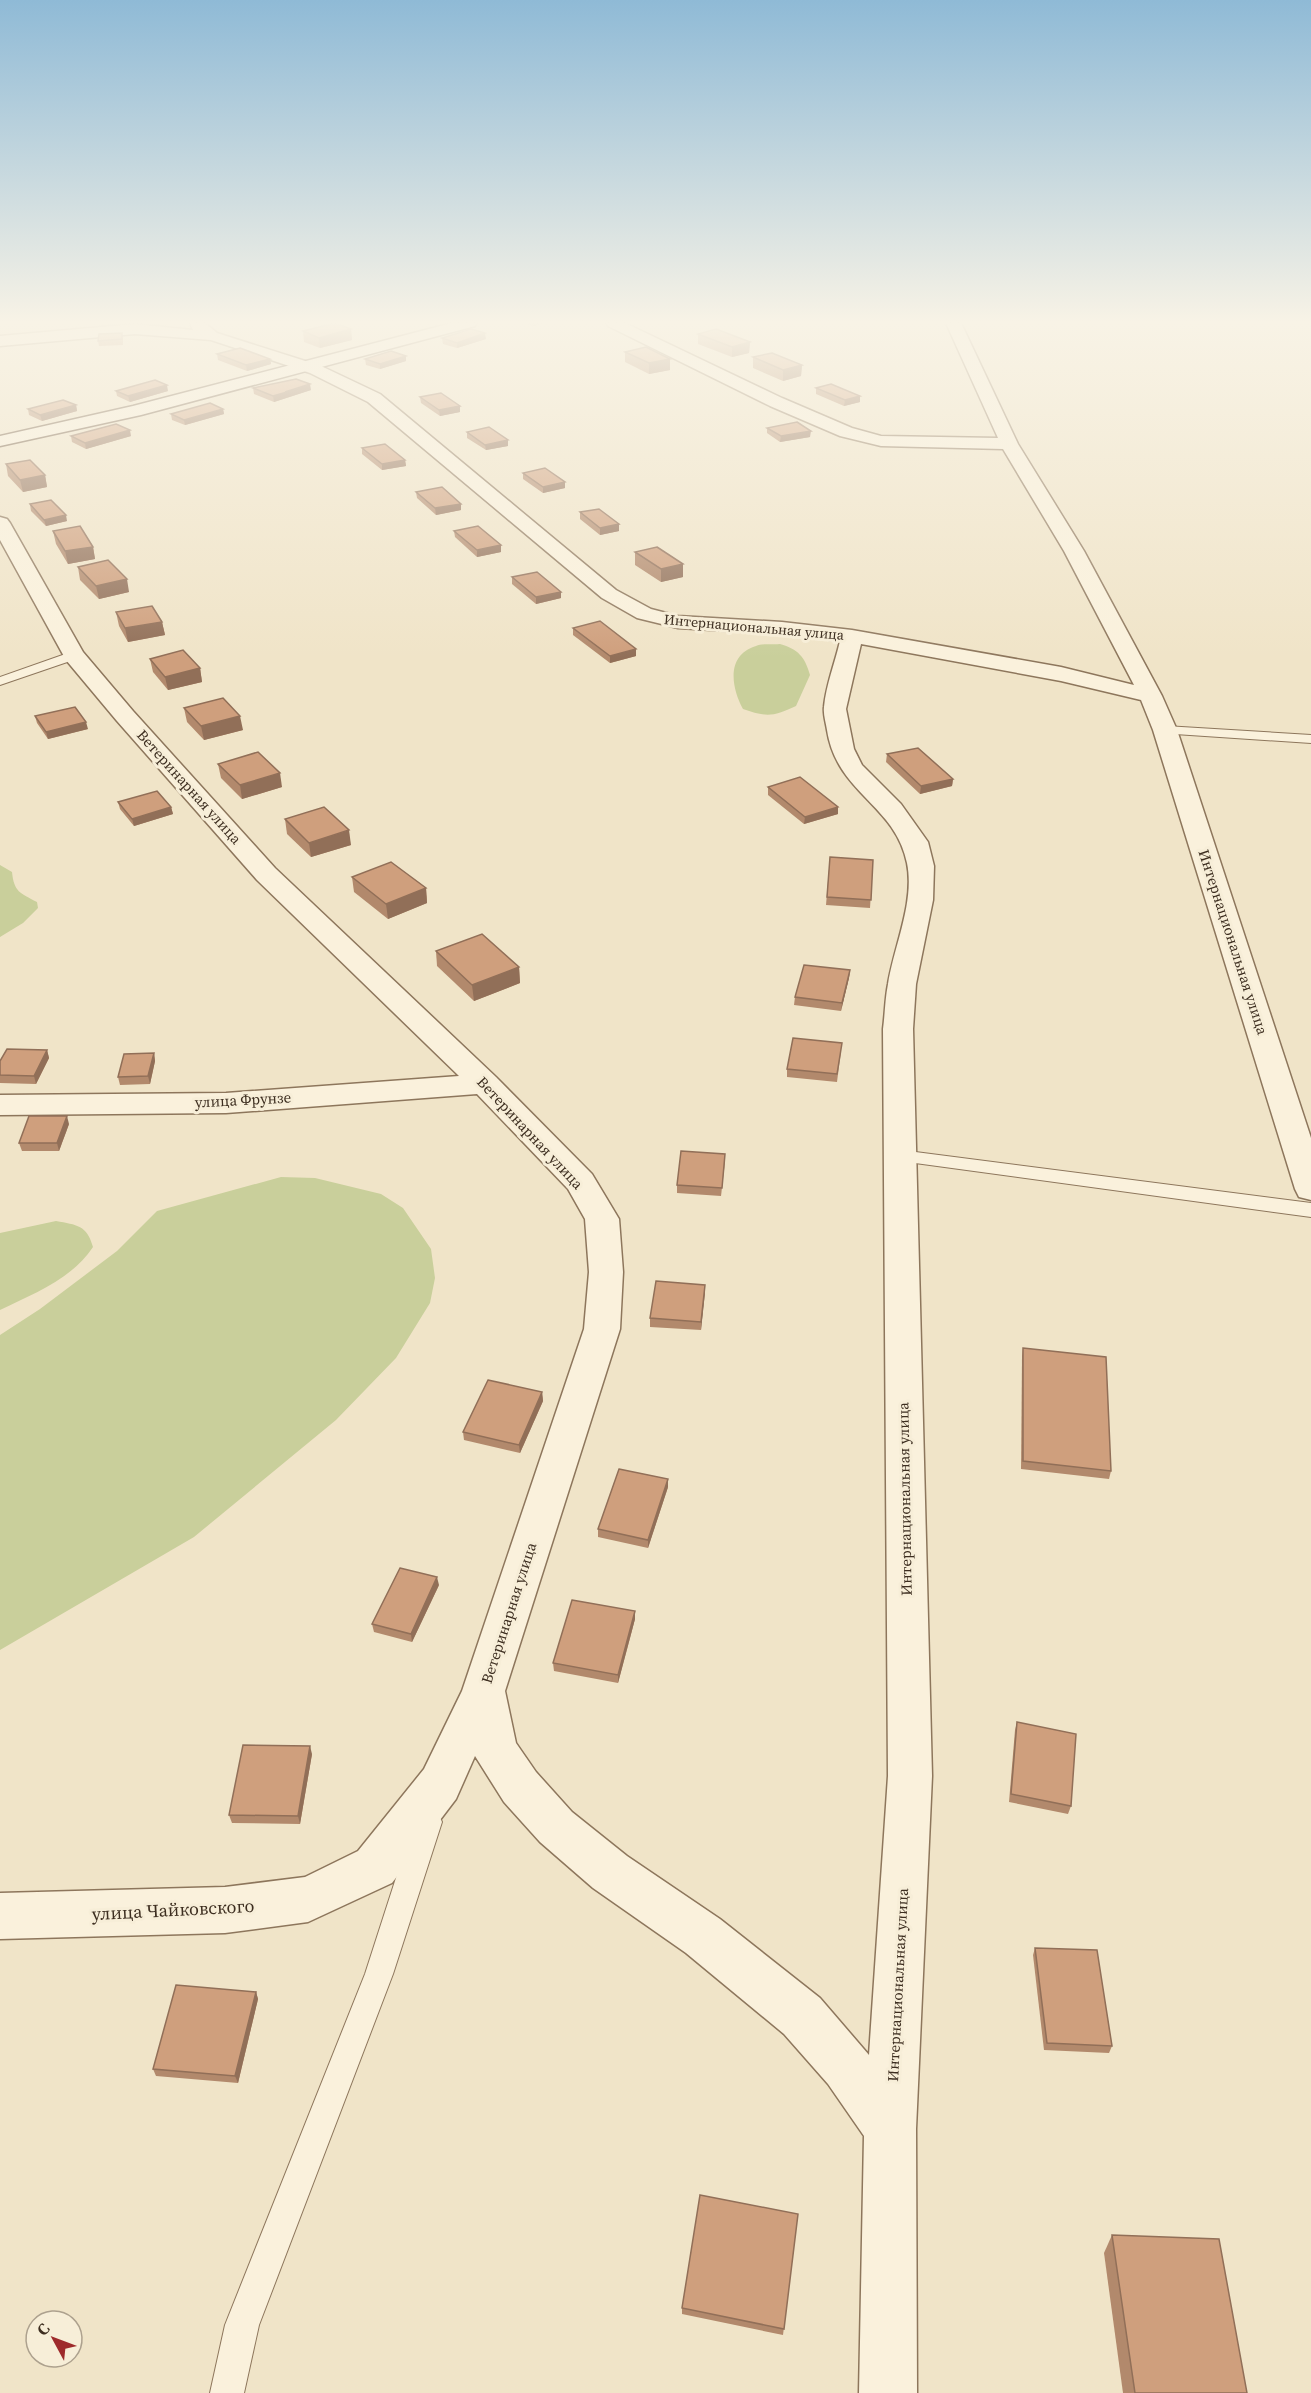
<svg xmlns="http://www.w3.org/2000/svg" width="1311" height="2393" font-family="'Source Serif 4',serif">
<rect width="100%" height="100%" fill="#f0e4c8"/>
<g fill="#c9cf9b">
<path d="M 780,644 C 798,649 805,657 810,675 L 796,706 C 773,717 766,717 743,709 C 731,687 726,655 756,646 C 763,643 773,645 780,644 Z"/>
<path d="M 0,865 L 12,872 C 14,892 20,893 37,902 L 38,908 L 23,923 L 0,937 Z"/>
<polygon points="281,1177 315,1178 381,1194 403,1208 431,1249 435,1278 430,1303 396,1358 336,1420 194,1537 0,1650 0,1335 40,1309 117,1251 157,1211"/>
<path d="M 56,1221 C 77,1225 87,1225 93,1247 C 72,1279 33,1294 0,1310 L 0,1233 Z"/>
</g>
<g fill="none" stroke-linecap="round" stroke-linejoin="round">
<g stroke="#8d765c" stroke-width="2">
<g id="lane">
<polygon points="74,651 80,655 79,658 0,685 0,677"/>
<polygon points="1165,726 1311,735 1311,743 1160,733 1158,730 1160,727"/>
<polygon points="900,1150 1311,1203 1311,1217 893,1160 890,1156 893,1152"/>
<polygon points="428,1809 438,1813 442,1822 393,1974 259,2325 244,2393 210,2393 225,2325 365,1974 414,1822 418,1813"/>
</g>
</g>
<g stroke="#8d765c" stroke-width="3">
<path id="street" d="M 190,323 L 205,323 L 217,333 L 321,366 L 380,394 L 616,590 L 651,609 L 678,616 L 782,622 L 852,630 L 1061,667 L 1134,685 L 1064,551 L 1003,449 L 881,446 L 840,436 L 770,406 L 608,326 L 606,323 L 625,323 L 782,398 L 852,428 L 881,436 L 998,438 L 946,323 L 961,323 L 1018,444 L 1084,551 L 1162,696 L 1177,730 L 1311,1138 L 1311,1200 L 1299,1197 L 1295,1189 L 1153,730 L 1141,700 L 1061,681 L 861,644 L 846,709 L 854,749 L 862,765 L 901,804 L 928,842 L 934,866 L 933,900 L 916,984 L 913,1029 L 932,1776 L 916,2129 L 917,2393 L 859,2393 L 864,2136 L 828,2084 L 784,2034 L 686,1953 L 593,1888 L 540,1842 L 504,1802 L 475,1756 L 456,1799 L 392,1883 L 308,1922 L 225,1933 L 0,1939 L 0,1893 L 225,1887 L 305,1877 L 358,1851 L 424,1769 L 462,1691 L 584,1329 L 589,1272 L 585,1219 L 568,1189 L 477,1094 L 226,1113 L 0,1115 L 0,1095 L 226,1093 L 459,1076 L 257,880 L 117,721 L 66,660 L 0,540 L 0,517 L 7,519 L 10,523 L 83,652 L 133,711 L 275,868 L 496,1077 L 592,1174 L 619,1219 L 623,1272 L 620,1329 L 505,1691 L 516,1743 L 536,1772 L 572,1812 L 627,1856 L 720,1919 L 820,1998 L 869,2055 L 888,1776 L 883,1029 C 885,1014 885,999 888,984 C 894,946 915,902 907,863 C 895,804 837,794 827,730 C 826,723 823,714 824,707 C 826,685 835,663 840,641 L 782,634 L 678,628 L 637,618 L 602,598 L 368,402 L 310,373 L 211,340 L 135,334 L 0,346 L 0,336 L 135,324 L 193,330 Z"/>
</g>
<g stroke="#6f573f" stroke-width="3">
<polygon id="secondary" points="452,323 477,323 475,326 141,415 0,446 0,436 133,406"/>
</g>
<use href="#lane" fill="#faf1dc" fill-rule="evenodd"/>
<use href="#street" fill="#faf1dc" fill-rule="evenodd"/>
<use href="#secondary" fill="#faf1dc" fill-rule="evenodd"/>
</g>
<g fill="#b2896c">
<polygon points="524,323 543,323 534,326"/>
<polygon points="351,329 352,340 320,348 304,342 303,331"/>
<polygon points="698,334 750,342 749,353 732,357 698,344"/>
<polygon points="123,338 123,345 99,346 98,341"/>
<polygon points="442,338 486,339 457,348 443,344"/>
<polygon points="625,352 670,370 649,374 625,362"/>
<polygon points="217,354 270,359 271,364 247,371 218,360"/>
<polygon points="406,356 406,361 380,369 366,365 365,359"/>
<polygon points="753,357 802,365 801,376 783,381 753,368"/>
<polygon points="253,388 311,390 274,402 254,394"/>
<polygon points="816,388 860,396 860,402 844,406 816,394"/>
<polygon points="116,391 168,391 130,402 117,396"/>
<polygon points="420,397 460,406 460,412 440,416 421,403"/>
<polygon points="76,405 77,411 42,421 29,415 28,409"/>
<polygon points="223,409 224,414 185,425 172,420 171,414"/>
<polygon points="767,428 810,437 780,442 767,433"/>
<polygon points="467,432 508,440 508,446 486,450 467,438"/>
<polygon points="71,436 131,436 86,449 72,442"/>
<polygon points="362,448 405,460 406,466 382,470 362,454"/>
<polygon points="6,464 45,475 47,487 23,492 8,476"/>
<polygon points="523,473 565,482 565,488 543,493 523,479"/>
<polygon points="416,492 461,510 436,515 417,498"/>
<polygon points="30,504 67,521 46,526 31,511"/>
<polygon points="580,512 619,531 600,535 580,519"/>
<polygon points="53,531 93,547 95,559 68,564 56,544"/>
<polygon points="454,531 501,545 501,552 477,557 455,537"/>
<polygon points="635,552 683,564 683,577 661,582 635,565"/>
<polygon points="78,567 129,592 99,599 80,580"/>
<polygon points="512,577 561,592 561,598 536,604 512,584"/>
<polygon points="116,612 162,622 165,635 128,642 119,626"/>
<polygon points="573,628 636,649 636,656 610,663 573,635"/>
<polygon points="150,659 200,668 202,682 168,690 153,672"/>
<polygon points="184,708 243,730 204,740 187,722"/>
<polygon points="35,716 88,729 48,739 37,723"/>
<polygon points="887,754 953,779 952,786 920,794 886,762"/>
<polygon points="218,764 282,787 242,799 221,778"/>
<polygon points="768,787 838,814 804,824 768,795"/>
<polygon points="118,802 171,807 173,814 134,826 120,809"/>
<polygon points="285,819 351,845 311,857 287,834"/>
<polygon points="830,857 873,860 870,908 826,905"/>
<polygon points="352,877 426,888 427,903 388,919 354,892"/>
<polygon points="436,951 519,967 520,983 474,1001 437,966"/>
<polygon points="850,970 849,978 841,1011 794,1005 795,997"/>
<polygon points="47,1050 49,1058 36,1084 0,1083 0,1061"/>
<polygon points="841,1051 837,1082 787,1077 787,1069"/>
<polygon points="154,1053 155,1061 150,1084 120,1085 118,1077"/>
<polygon points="69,1124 59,1151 22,1151 19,1143"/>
<polygon points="725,1162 721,1196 677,1193 677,1185"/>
<polygon points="705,1285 701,1330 650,1327 650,1318"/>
<polygon points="1023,1348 1111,1471 1109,1479 1021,1469 1022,1356"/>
<polygon points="542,1392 543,1401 520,1453 464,1440 463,1432"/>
<polygon points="668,1487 648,1548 598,1537 598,1529"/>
<polygon points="439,1585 412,1642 374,1632 372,1624"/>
<polygon points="635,1611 635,1619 618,1683 554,1671 553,1663"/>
<polygon points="1017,1722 1071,1806 1068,1814 1009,1802 1015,1730"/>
<polygon points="312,1754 300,1824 232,1823 229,1815"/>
<polygon points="1035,1948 1112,2046 1109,2053 1044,2050 1033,1955"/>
<polygon points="256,1992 258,1999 238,2083 156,2076 153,2069"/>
<polygon points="798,2214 783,2335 682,2314 682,2308"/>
<polygon points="1112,2235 1247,2393 1123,2393 1104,2253"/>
</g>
<g fill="#916f58">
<polygon points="534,323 543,323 534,326"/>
<polygon points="351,329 352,340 320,348 319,338"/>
<polygon points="485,333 486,339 457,348 457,343"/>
<polygon points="750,342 749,353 732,357 732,347"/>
<polygon points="406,356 406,361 380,369 380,364"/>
<polygon points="270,359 271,364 247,371 246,365"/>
<polygon points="670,359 670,370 649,374 649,363"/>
<polygon points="802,365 801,376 783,381 783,370"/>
<polygon points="310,384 311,390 274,402 273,396 285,392"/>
<polygon points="167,385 168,391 130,402 128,396"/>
<polygon points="860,396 860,402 844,406 845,400"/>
<polygon points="76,405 77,411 42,421 40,415"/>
<polygon points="460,406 460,412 440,416 439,410"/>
<polygon points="223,409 224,414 185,425 184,420"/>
<polygon points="130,430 131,436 86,449 85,443"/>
<polygon points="811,431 810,437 780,442 781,436"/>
<polygon points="508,440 508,446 486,450 485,445"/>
<polygon points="405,460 406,466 382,470 382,464"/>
<polygon points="45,475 47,487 23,492 20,480"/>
<polygon points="565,482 565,488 543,493 543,487"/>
<polygon points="461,504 461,510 436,515 435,508"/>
<polygon points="66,515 67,521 46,526 44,520"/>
<polygon points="619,524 619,531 600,535 600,528"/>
<polygon points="501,545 501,552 477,557 477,550"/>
<polygon points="93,547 95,559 68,564 65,551"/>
<polygon points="683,564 683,577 661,582 661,569"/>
<polygon points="127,579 129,592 99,599 96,586"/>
<polygon points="561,592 561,598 536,604 536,597"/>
<polygon points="162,622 165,635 128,642 125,628"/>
<polygon points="636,649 636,656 610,663 610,656"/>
<polygon points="200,668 202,682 168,690 165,677"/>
<polygon points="240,716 243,730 204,740 201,726"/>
<polygon points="86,722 88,729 48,739 46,732"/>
<polygon points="280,773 282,787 242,799 240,785"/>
<polygon points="953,779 952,786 920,794 921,786"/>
<polygon points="171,807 173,814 134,826 132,819"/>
<polygon points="838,807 838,814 804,824 805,817"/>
<polygon points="349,830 351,845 311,857 309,843"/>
<polygon points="426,888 427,903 388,919 386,904"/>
<polygon points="519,967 520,983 474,1001 472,985"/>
<polygon points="850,970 849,978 841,1011 842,1003"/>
<polygon points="47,1050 49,1058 36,1084 34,1076"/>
<polygon points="154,1053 155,1061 150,1084 148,1076"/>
<polygon points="67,1116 69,1124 59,1151 57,1143"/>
<polygon points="705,1285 705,1293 701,1330 701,1322"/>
<polygon points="542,1392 543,1401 520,1453 519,1445"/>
<polygon points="668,1479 668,1487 648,1548 648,1540"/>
<polygon points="437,1577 439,1585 412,1642 411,1634"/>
<polygon points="635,1611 635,1619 618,1683 618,1675"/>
<polygon points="310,1746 312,1754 300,1824 298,1816"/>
<polygon points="256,1992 258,1999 238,2083 235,2076"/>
</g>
<g fill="#cf9f7d" stroke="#916f58" stroke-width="1.5">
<polygon points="335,323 351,329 319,338 303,331"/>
<polygon points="471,329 485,333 457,343 442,338"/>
<polygon points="716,329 750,342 732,347 698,334"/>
<polygon points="122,333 122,339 98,341 99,334"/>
<polygon points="646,347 670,359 649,363 625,352"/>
<polygon points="240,348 270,359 246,365 217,354"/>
<polygon points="391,351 406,356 380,364 365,359"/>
<polygon points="772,353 802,365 783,370 753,357"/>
<polygon points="296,379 310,384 285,392 287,392 273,396 253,388"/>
<polygon points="155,380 167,385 128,396 116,391"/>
<polygon points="831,384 860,396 845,400 816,388"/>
<polygon points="441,393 460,406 439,410 420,397"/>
<polygon points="63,400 76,405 40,415 28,409"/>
<polygon points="210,403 223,409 184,420 171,414"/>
<polygon points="797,422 811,431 781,436 767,428"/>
<polygon points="116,424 130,430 85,443 71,436"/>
<polygon points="489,427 508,440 485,445 467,432"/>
<polygon points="385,444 405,460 382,464 362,448"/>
<polygon points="30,460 45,475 20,480 6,464"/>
<polygon points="545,468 565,482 543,487 523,473"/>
<polygon points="442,487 461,504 435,508 416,492"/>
<polygon points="51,500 66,515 44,520 30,504"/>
<polygon points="599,509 619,524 600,528 580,512"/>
<polygon points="80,526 93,547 65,551 53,531"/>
<polygon points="478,526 501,545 477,550 454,531"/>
<polygon points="657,547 683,564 661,569 635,552"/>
<polygon points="108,560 127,579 96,586 78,567"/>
<polygon points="537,572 561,592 536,597 512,577"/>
<polygon points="152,606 162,622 125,628 116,612"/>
<polygon points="600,621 636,649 610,656 573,628"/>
<polygon points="183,650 200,668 165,677 150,659"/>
<polygon points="223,698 240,716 201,726 184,708"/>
<polygon points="75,707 86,722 46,732 35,716"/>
<polygon points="918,748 953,779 921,786 887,754"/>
<polygon points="258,752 280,773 240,785 218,764"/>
<polygon points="800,777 838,807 805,817 768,787"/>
<polygon points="157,791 171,807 132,819 118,802"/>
<polygon points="324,807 349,830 309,843 285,819"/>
<polygon points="830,857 873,860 871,900 827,897"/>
<polygon points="391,862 426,888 386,904 352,877"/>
<polygon points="482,934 519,967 472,985 436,951"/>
<polygon points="804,965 850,970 842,1003 795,997"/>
<polygon points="793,1038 842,1043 837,1074 787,1069"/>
<polygon points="7,1049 47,1050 34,1076 0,1075 0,1061"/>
<polygon points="154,1053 148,1076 118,1077 124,1054"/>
<polygon points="29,1116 67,1116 57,1143 19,1143"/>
<polygon points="681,1151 725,1154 722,1188 677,1185"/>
<polygon points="656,1281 705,1285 701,1322 650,1318"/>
<polygon points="1023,1348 1106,1357 1111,1471 1023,1461"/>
<polygon points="488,1380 542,1392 519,1445 463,1432"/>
<polygon points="619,1469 668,1479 648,1540 598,1529"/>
<polygon points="400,1568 437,1577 411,1634 372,1624"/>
<polygon points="572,1600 635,1611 618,1675 553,1663"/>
<polygon points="1017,1722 1076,1734 1071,1806 1011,1794"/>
<polygon points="243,1745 310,1746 298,1816 229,1815"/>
<polygon points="1035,1948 1097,1950 1112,2046 1047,2043"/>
<polygon points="176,1985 256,1992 235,2076 153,2069"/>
<polygon points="700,2195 798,2214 784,2329 682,2308"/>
<polygon points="1112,2235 1219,2239 1247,2393 1135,2393"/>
</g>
<linearGradient id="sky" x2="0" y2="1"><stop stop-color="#8fbad6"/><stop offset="0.49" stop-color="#f8f3e6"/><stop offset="1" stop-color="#f8f3e6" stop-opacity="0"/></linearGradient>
<rect width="1311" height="658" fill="url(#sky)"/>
<g text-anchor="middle" stroke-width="6" stroke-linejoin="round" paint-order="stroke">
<g font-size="14" fill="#3d2e20" stroke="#f7eed8">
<text transform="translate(754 627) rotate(5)" y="5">Интернациональная улица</text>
</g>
<g font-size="15" fill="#3d2e20" stroke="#f7eed8">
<text transform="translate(189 787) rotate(48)" y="5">Ветеринарная улица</text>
<text transform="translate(1233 942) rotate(72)" y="5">Интернациональная улица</text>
<text transform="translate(243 1100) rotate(-3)" y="5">улица Фрунзе</text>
<text transform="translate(530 1133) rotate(47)" y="5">Ветеринарная улица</text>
<text transform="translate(905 1499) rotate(-91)" y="5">Интернациональная улица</text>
<text transform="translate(509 1613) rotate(-72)" y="5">Ветеринарная улица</text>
<text transform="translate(898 1985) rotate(-87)" y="5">Интернациональная улица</text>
</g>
<g font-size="18" fill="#3d2e20" stroke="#f7eed8">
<text transform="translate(173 1910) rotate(-3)" y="6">улица Чайковского</text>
</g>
</g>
<g transform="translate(54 2339) rotate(311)"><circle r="28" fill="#f7eed8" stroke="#ada18e" stroke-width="1.5"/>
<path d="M0-4.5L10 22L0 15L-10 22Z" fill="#9e2a2b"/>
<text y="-9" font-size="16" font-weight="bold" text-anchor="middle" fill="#3d2e20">С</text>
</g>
</svg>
